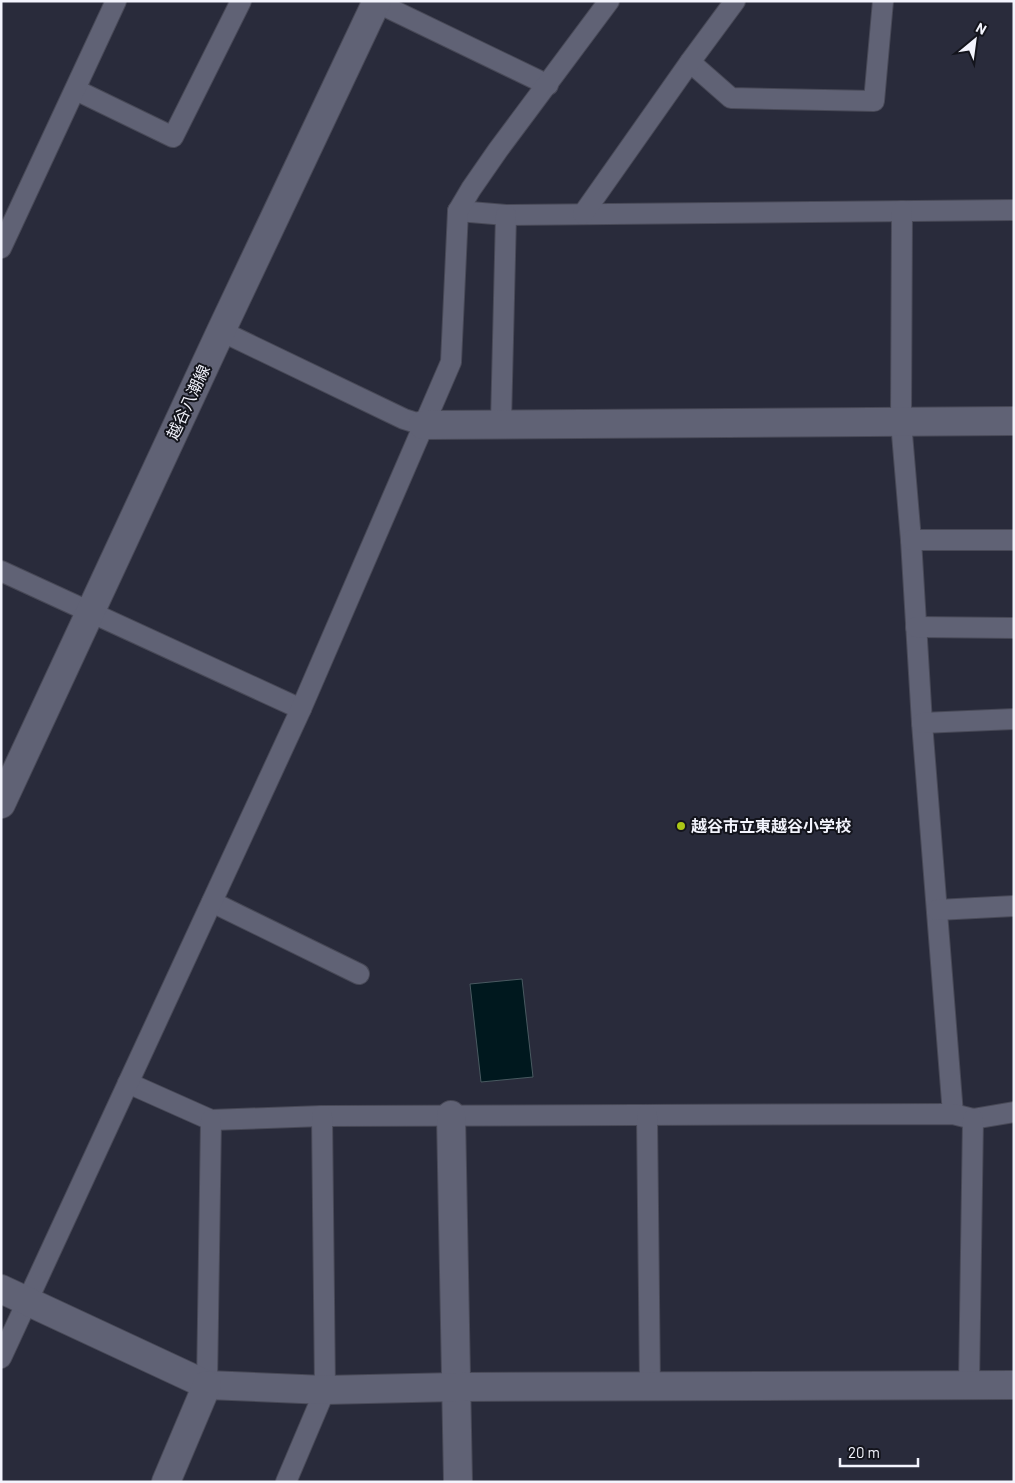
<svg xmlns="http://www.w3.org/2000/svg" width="1015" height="1483" font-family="Barlow,'Noto Sans JP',sans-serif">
<rect width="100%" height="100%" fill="#292b3b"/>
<polygon fill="#00181e" stroke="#495a61" points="522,979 533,1077 481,1082 470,984"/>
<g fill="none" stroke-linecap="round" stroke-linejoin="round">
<g stroke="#484957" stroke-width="22">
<g id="street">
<polyline points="376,2 548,85"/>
<polyline points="690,62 731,98 874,101 883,1"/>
<polyline points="76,90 173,137 241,1"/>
<polyline points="458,211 506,215 1014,210"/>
<polyline points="902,211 901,422 911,540 922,723 953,1114"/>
<polyline points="583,214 690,62 735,1"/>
<polyline points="1,248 116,1"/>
<polyline points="221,331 404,419 423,425"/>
<polyline points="501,423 506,215"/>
<polyline points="911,540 1014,540"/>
<polyline points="1,571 301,709"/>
<polyline points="916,627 1014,628"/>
<polyline points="922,723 1014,719"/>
<polyline points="212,902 359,974"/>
<polyline points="937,910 1014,906"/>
<polyline points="128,1083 211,1120 322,1116 953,1114 973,1119 1014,1112"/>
<polyline points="647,1115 650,1387"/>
<polyline points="1,1358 301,709 451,362 458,211 471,189 498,150 609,1"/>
<polyline points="207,1385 211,1120"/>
<polyline points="969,1385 973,1119"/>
<polyline points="286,1482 325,1390 322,1116"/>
</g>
</g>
<g stroke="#484957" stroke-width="30">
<g id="secondary">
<polyline points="423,425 1014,421"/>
<polyline points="1,804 221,331 377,1"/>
<polyline points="451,1115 458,1482"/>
<polyline points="1,1289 207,1385 325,1390 456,1387 1014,1385"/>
<polyline points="166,1482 207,1385"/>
</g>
</g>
<use href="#street" stroke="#606275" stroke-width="20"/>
<use href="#secondary" stroke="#606275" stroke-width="28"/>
</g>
<circle fill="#abc716" stroke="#13141c" stroke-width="2" cx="681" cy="826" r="5"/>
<g text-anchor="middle" stroke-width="4" stroke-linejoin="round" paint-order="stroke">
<g font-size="16" fill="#f3f4fd" stroke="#13141c">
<text transform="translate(188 402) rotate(-65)" y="6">越谷八潮線</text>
</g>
<g font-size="16" font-weight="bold" fill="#f3f4fd" stroke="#13141c" text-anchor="start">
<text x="691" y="832">越谷市立東越谷小学校</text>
</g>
</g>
<rect width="1015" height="1483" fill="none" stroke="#f3f4fd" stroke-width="5"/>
<g transform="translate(975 40) rotate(29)" stroke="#13141c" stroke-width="4" paint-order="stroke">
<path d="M0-4L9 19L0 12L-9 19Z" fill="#f3f4fd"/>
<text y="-8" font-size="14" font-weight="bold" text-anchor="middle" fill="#f3f4fd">N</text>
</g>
<path d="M840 1458v8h78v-8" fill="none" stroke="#f3f4fd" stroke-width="2.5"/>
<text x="848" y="1458" font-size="15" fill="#f3f4fd" stroke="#13141c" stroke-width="4" paint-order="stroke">20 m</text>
</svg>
